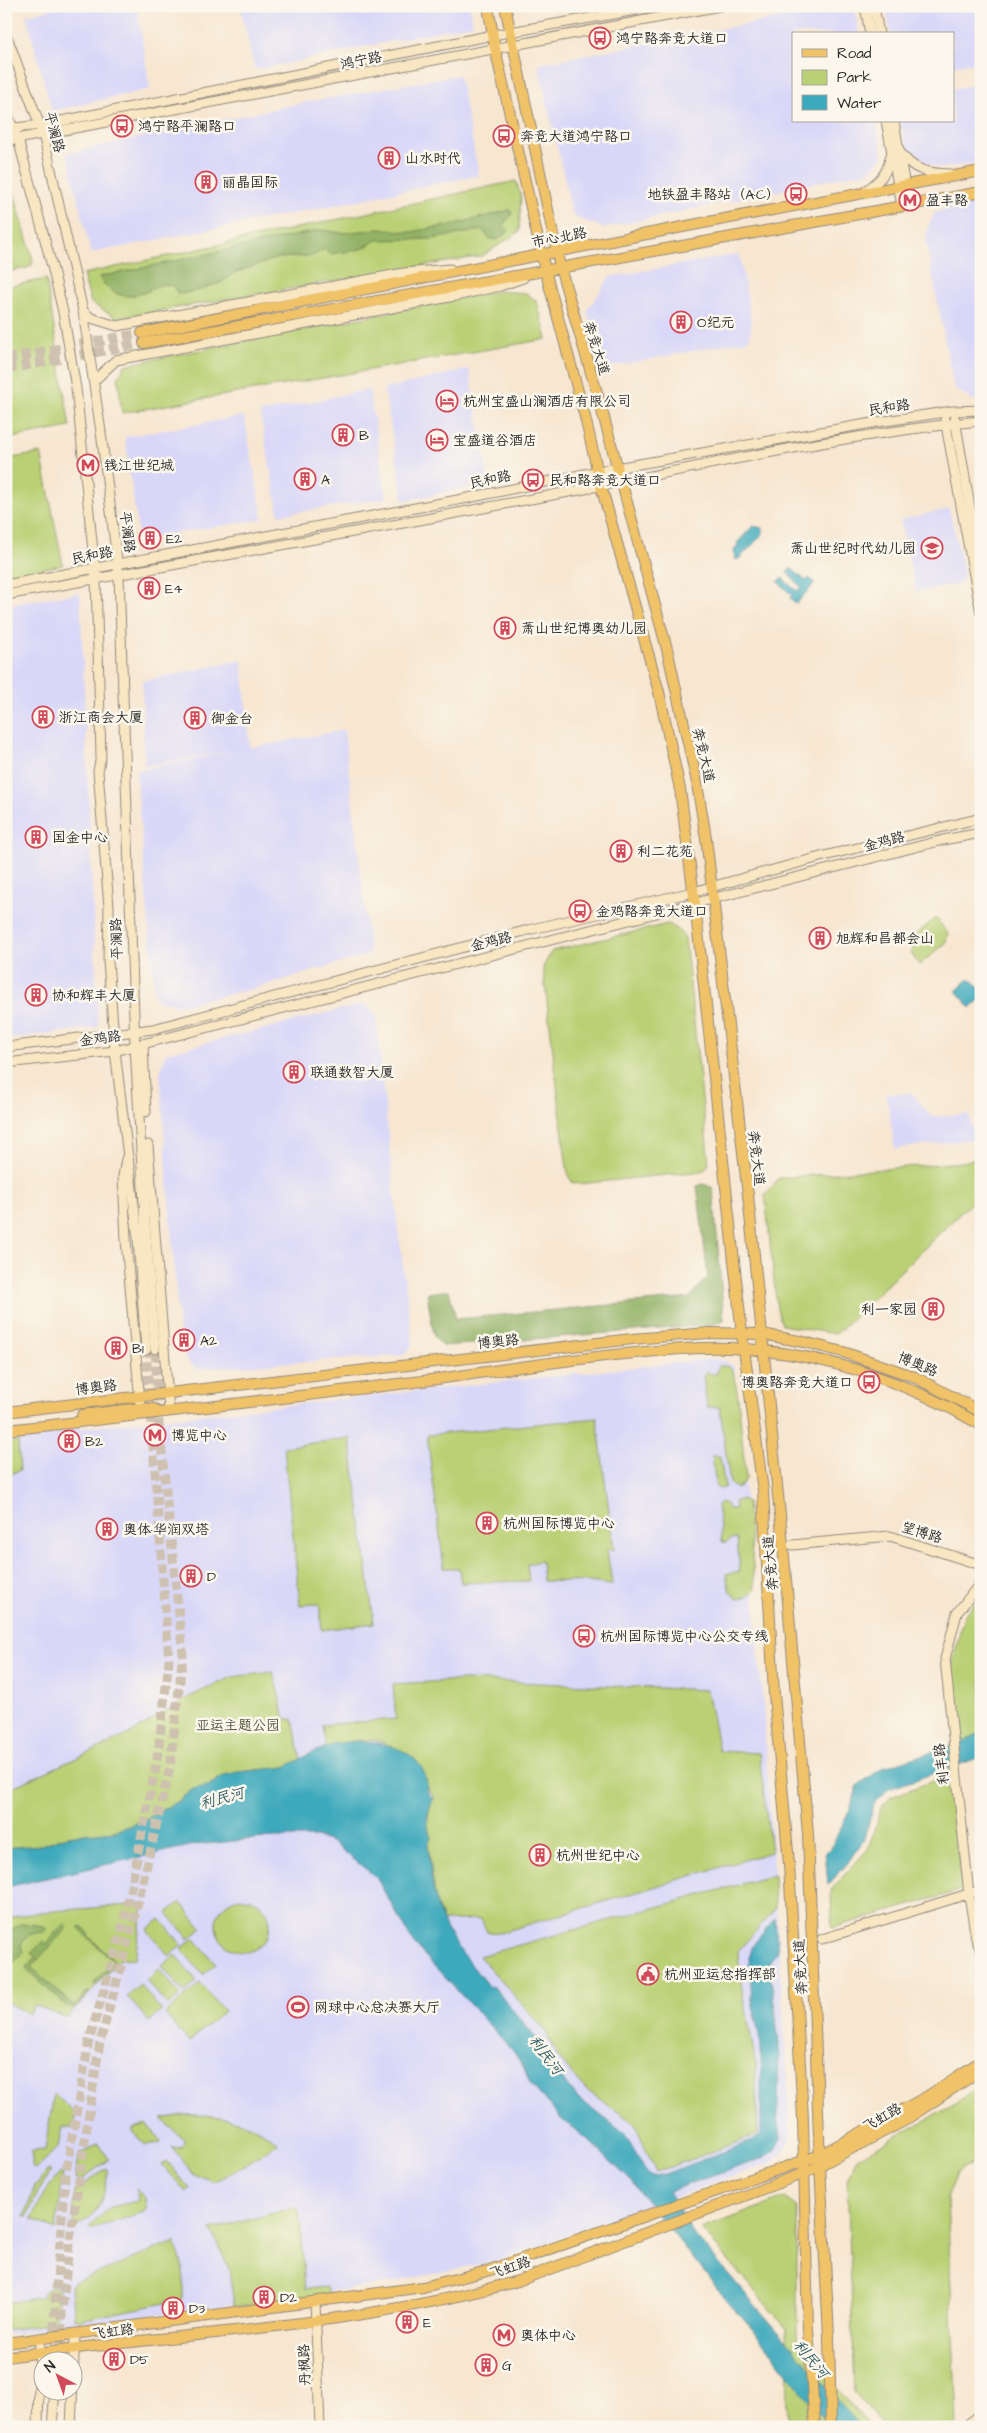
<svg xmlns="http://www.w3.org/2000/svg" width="987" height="2433" font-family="'Architects Daughter','LXGW WenKai TC',sans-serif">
<rect width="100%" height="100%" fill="#fbf7ec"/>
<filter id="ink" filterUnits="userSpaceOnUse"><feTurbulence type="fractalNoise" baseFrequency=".02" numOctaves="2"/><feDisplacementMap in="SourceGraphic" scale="10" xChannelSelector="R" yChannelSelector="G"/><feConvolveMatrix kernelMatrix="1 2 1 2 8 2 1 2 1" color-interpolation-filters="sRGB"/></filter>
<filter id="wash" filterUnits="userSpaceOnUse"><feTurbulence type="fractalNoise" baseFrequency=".0096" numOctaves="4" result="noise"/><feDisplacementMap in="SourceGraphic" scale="20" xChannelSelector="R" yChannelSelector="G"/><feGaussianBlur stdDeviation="1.12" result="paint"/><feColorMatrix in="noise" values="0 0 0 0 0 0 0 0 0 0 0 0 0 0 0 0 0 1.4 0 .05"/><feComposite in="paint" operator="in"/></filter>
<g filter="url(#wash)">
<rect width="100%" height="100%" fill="#f7e6d0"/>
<g fill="#d9d7f8">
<polygon points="65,6 137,6 150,89 52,111 26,15"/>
<polygon points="240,6 470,6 473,24 255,70"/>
<polygon points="842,6 854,6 859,34 793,34 793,121 876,121 883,157 870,171 604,228 573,216 538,64"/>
<polygon points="886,6 981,6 981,61 953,66 953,34 891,34"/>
<polygon points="459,75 479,175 325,207 91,253 67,153 307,102"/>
<polygon points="981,84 981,162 941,168 916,160 906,145 900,121 953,121 953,89"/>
<polygon points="981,201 981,400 972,400 954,388 926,242 928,227 935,213 953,206"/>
<polygon points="739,254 752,324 749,340 605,368 587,311 610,277"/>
<polygon points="469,369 489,483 404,501 384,389"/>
<polygon points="369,389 387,498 279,515 260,413"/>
<polygon points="244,416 263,519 139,539 125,437"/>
<polygon points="949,509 964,575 960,584 916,592 900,520"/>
<polygon points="80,593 98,1027 6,1039 6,605"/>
<polygon points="242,660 250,748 344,730 370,954 253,989 179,1005 155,999 136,771 234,751 144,766 142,681"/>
<polygon points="364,1004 376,1015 397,1220 413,1344 404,1355 196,1369 185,1358 179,1331 160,1073 166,1053"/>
<polygon points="912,1093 932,1117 969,1114 974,1139 895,1149 886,1094"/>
<polygon points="710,1359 726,1361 734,1367 763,1703 791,2136 783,2153 773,2162 500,2260 385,2284 6,2335 6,1436"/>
</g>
<g fill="#bad075" stroke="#727e50">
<polygon points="6,166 33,260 32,265 27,268 6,272"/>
<polygon points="516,181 521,196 519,232 482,256 117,318 91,303 83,274"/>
<polygon points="46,279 70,427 6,439 6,287"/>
<polygon points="497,291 526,293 537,302 547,339 122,413 118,378 125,365"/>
<polygon points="41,453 63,565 6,575 6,459"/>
<polygon points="936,918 948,934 945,944 919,965 911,953 915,935"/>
<polygon points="668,924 677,929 685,938 709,1164 703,1171 579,1184 572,1182 568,1175 565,1153 543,967 552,951"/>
<polygon points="981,1156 981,1193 836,1334 782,1325 777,1309 765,1195 779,1178 964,1162"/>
<polygon points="719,1366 728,1366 733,1371 738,1397 746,1479 740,1486 736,1488 730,1484 720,1407 707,1407 703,1375 708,1371 711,1374 716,1374"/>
<polygon points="597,1418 614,1550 607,1549 612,1585 588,1582 543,1581 541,1561 527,1564 529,1581 461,1583 459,1568 444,1568 427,1435"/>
<polygon points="350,1438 374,1623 322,1630 319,1604 300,1605 284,1447"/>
<polygon points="18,1441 20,1470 6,1476 6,1444"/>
<polygon points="712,1456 720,1456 725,1487 721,1489 716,1486"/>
<path d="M 742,1499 L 747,1503 L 755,1587 C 752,1596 746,1597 738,1599 L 730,1592 L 726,1574 L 740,1571 L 737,1539 L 731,1539 L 725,1543 L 722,1541 L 717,1505 L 721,1502 L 726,1504 L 728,1509 L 735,1509 L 734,1502 Z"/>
<polygon points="981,1596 981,1732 964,1742 960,1735 952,1663 964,1616"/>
<polygon points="273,1672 285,1719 293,1719 301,1760 285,1767 238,1772 225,1775 208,1786 193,1789 178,1801 141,1821 115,1831 67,1836 41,1845 6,1848 6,1790 134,1732 189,1697 232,1677"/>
<path d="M 465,1680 L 707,1690 L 719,1751 L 759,1753 L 771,1852 L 500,1933 L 487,1932 L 481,1919 L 443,1921 L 436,1901 L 428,1845 L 431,1838 C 425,1821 428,1812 434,1797 L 426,1787 L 427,1779 C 416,1770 395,1749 384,1743 C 369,1736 339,1742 326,1749 L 322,1725 L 396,1719 L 393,1684 Z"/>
<polygon points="948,1775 962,1890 832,1928 831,1890 868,1849 881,1808 891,1797"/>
<polygon points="774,1875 775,1909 738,1951 741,1982 755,2058 758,2135 656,2172 634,2123 585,2089 557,2056 545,2030 479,1956"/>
<circle cx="243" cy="1925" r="27"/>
<polygon points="180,1902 202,1928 189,1939 167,1913"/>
<polygon points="143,1904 135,1959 123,1958 118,1961 69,2016 65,2017 34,2005 30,2014 6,2002 6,1918 41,1912"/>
<polygon points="160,1919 182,1945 169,1956 147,1930"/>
<polygon points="194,1938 216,1964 203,1975 181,1949"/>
<polygon points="175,1955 197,1981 184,1992 162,1966"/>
<polygon points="159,1969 181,1995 168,2006 146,1980"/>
<polygon points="200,1983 224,2011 189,2042 165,2014"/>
<polygon points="140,1985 162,2011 149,2022 127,1996"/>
<polygon points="981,2085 981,2156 957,2174 947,2198 957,2424 953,2427 884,2427 855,2393 847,2177 858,2157 952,2106"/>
<polygon points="54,2093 76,2115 72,2128 62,2127 58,2147 35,2170 32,2167 32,2151 45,2150"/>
<path d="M 184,2115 C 216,2114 254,2120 278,2143 L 237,2170 L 213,2182 L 206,2177 L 194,2175 L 172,2147 L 180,2148 L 184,2143 L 184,2140 L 162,2119 Z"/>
<polygon points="146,2124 161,2140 160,2143 145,2145 133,2132 133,2129"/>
<polygon points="99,2144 109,2159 80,2181 75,2179 80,2154"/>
<polygon points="167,2161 190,2189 186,2192 162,2164"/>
<path d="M 106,2168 L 108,2172 C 104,2195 101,2214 78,2225 L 73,2223 L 75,2191 Z"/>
<polygon points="48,2170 51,2172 39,2190 27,2217 24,2217 35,2186"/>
<polygon points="61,2172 63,2173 56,2230 32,2219 45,2192"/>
<polygon points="136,2189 145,2198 146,2209 144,2212 92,2229 89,2227 111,2207 138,2201"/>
<polygon points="784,2198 797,2207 797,2341 870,2427 788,2427 787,2329 701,2229"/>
<polygon points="296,2207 299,2210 305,2289 327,2287 329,2295 234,2307 229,2269 211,2230"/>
<path d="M 175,2242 C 182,2262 187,2279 181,2300 L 80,2320 L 74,2318 L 71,2288 L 73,2283 Z"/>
<polygon points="53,2286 59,2289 56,2323 6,2330 6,2303 43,2297 42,2293"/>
</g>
<g fill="#93b266" stroke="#5f6e48">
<path d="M 510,210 L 512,214 L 503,225 L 509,231 L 497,240 L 489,238 L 483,230 L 432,239 L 376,240 L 362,249 L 331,254 L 324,249 L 312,256 L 278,258 L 234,273 L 222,282 L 197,291 L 178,294 L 173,286 L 162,284 C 136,298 117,304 99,277 L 321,230 L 344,233 L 379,229 L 410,232 L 451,225 Z"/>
<polygon points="704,1184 713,1188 724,1320 711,1325 443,1346 434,1337 427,1293 449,1290 456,1319 689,1298 708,1277 697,1186"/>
<path d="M 20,1924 L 37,1925 L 47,1929 L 46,1932 C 34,1933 27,1933 21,1945 L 23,1953 L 6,1970 L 6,1933 Z"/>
<polygon points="63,1925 66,1925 67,1928 31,1967 74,2006 87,1992 90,1993 75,2009 69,2008 26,1969 27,1966 36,1957 32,1952 43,1941 47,1944"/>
<polygon points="81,1927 88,1932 89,1936 116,1963 96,1986 94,1983 113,1961 78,1928"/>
</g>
<g fill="#3ca9bc" stroke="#346a74">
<polygon points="753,526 763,528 763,534 739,559 735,559 734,549 738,545 737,543"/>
<polygon points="791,568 806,581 809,578 815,583 796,604 790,598 792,595 778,582 782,578 797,591 801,587 787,573"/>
<polygon points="970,978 981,990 981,999 971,1008 956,991"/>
<polygon points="981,1732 981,1757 889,1789 875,1802 864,1839 847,1864 828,1885 825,1852 830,1849 850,1810 858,1785 884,1767 964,1742"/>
<path d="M 357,1741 C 383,1743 417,1747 426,1778 C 428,1784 425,1790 430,1797 L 434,1797 C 427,1812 425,1821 431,1838 L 428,1845 C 431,1870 432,1898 443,1921 C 453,1945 473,1966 489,1987 L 493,1986 L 539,2042 L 551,2065 L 577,2097 L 625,2134 L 647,2173 L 652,2176 L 662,2175 L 752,2141 L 761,2135 L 761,2045 L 752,2000 L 749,1958 L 753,1945 L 775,1918 L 778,1951 L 769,1962 L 779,2043 L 778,2116 L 781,2138 L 775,2150 L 764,2158 L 669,2191 L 692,2232 L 861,2427 L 830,2427 L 745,2320 L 732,2307 L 629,2179 L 587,2139 L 561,2119 L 530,2083 L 524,2068 L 514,2052 L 414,1944 L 376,1877 L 333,1843 L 317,1837 L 274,1837 L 194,1845 L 6,1887 L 6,1848 L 41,1845 L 67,1836 L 115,1831 L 141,1822 L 178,1801 L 193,1789 L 208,1786 L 225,1775 L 238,1772 L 285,1767 L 314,1752 L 338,1743 Z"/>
</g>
</g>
<g filter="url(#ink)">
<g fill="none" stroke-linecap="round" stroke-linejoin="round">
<g stroke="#cec1af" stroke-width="9" stroke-dasharray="9 4.5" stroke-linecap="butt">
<polyline points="55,2357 54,2318 65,2177 89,2041 124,1921 157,1761 169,1661 146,1350"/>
<polyline points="61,2360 62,2313 69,2245 100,2042 134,1920 170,1767 183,1654 159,1424 155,1349"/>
</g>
<g stroke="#cec1af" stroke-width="10" stroke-dasharray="10 5" stroke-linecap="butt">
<polyline points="6,359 142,333"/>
<polyline points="6,369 144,343"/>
</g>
<g stroke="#91887e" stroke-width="11">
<g id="secondary">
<polyline points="865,6 870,34"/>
<polyline points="874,6 879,34"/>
<polyline points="6,34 43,134 83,311 101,432 119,576 135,1046 145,1222 155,1349"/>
<polyline points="6,111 18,139 53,270 63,312 76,388 96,579 101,756 98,771 109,907 108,961 115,1051 138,1238 146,1350"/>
<polyline points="886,121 902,206"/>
<polyline points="894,121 908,205"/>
<polyline points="6,129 41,125 493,35 659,6"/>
<polyline points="6,141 720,6"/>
<path d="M 899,151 C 913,171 927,173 950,174"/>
<path d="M 863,193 C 876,183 888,175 890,157"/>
<polyline points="83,311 91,318 117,326 404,273 450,269"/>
<polyline points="95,380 116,360 455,296 500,286 523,278"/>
<polyline points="955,419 981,571"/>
<polyline points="945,420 981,613"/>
<polyline points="6,585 468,498 599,471 878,422 953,411 981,410"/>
<path d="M 6,595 C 196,561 385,527 574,491 C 709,465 844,434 981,421"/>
<polyline points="143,1043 146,1112"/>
<polyline points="6,1047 153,1029 532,929 693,892 820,857 981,818"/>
<polyline points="6,1063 115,1051 943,840 981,833"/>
<polyline points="148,1145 169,1411"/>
<polyline points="126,1159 123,1176 126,1240 140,1403"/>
<polyline points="792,1545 890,1536 981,1565"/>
<polyline points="981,1582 957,1613 945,1659 969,1895 976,1939 981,1950"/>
<polyline points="822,1939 981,1890"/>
<polyline points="315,2302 320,2427"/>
<polyline points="38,2427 40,2338"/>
<polyline points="52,2427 55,2390"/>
<polyline points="71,2427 75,2335"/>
<polyline points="964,2427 981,2414"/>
</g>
</g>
<g stroke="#91887e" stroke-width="12">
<g id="primary">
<polyline points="488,6 495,48 545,270 585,417 601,486 659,692 680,789 695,904 742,1334 763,1491 774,1694 789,1864 803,2119 808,2330 815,2427"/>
<polyline points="505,6 560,267 598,396 667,649 696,778 706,838 748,1195 783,1545 808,1834 820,2165 829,2336 831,2427"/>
<polyline points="142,333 703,223 981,171"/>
<polyline points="144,343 981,192"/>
<polyline points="6,1412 632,1339 709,1333 762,1334 804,1342 843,1352 915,1377 981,1412"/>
<polyline points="82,1415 140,1408 154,1409"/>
<path d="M 6,1430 C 145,1415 284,1398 423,1381 C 497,1371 571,1358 646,1352 C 679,1349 712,1346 745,1349 C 830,1355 908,1382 981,1425"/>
<polyline points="6,2343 423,2287 487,2271 820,2155 928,2096 981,2061"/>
<path d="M 6,2357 C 177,2333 351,2328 518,2281 L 805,2173 L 902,2122 L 981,2070"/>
</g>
</g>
<use href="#secondary" stroke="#f9e7c3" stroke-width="9"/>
<use href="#primary" stroke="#f1c369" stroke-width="10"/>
</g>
</g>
<defs>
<g id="bus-ring" transform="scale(1.125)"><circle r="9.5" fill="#fbf7ec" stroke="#d1495b" stroke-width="1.5"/><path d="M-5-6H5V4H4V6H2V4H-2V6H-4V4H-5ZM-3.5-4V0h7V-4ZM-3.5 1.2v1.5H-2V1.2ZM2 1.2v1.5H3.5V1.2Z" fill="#d1495b"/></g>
<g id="building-ring" transform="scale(1.125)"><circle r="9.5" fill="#fbf7ec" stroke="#d1495b" stroke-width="1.5"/><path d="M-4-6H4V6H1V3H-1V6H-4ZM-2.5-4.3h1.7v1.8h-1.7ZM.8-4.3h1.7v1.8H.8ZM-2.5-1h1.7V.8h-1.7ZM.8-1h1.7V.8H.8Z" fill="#d1495b"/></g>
<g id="metro-ring" transform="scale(1.125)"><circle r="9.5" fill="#fbf7ec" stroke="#d1495b" stroke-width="1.5"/><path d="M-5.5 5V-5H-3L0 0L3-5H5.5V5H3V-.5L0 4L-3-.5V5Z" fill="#d1495b"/></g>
<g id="hotel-ring" transform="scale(1.125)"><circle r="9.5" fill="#fbf7ec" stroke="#d1495b" stroke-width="1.5"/><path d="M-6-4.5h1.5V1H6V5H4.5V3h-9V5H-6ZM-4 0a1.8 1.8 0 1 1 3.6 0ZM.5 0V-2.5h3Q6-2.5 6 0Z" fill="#d1495b"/></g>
<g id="school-ring" transform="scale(1.125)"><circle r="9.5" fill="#fbf7ec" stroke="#d1495b" stroke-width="1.5"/><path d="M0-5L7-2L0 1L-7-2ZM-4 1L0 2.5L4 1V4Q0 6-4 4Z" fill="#d1495b"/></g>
<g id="civic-ring" transform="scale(1.125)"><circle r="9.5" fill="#fbf7ec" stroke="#d1495b" stroke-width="1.5"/><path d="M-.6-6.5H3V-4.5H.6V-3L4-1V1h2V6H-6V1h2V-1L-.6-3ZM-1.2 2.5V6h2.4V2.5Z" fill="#d1495b"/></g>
<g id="stadium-ring" transform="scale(1.125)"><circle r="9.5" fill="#fbf7ec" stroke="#d1495b" stroke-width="1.5"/><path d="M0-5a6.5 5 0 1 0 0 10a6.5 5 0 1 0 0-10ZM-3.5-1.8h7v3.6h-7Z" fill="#d1495b"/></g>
</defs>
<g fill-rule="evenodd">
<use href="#bus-ring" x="600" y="38"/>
<use href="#bus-ring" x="122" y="126"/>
<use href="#bus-ring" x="504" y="136"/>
<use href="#building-ring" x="389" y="158"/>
<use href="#building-ring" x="206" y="182"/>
<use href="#bus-ring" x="796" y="194"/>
<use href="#metro-ring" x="910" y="200"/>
<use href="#building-ring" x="681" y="322"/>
<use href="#hotel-ring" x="447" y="401"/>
<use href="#building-ring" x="343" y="435"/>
<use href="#hotel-ring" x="437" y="440"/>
<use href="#metro-ring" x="88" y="465"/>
<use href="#building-ring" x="305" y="479"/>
<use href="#bus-ring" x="533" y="480"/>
<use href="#building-ring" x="150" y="538"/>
<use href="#school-ring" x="932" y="548"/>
<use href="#building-ring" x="149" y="588"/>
<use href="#building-ring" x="505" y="628"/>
<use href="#building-ring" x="43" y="717"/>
<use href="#building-ring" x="195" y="718"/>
<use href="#building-ring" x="36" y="837"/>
<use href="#building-ring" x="621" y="851"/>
<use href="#bus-ring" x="580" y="911"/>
<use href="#building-ring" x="820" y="938"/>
<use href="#building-ring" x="36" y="995"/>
<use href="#building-ring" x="294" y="1072"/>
<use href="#building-ring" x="933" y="1309"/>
<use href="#building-ring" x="184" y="1340"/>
<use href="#building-ring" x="116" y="1348"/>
<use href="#bus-ring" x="869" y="1382"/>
<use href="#metro-ring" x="155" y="1435"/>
<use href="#building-ring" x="69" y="1441"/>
<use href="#building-ring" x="487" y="1523"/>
<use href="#building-ring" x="107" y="1529"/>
<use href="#building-ring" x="191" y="1576"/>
<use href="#bus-ring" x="584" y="1636"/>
<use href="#building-ring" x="540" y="1855"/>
<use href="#civic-ring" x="648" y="1974"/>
<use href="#stadium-ring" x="298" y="2007"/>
<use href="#building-ring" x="264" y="2297"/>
<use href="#building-ring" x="173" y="2308"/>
<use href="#building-ring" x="407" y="2322"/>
<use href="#metro-ring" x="504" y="2335"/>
<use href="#building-ring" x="114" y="2359"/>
<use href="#building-ring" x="486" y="2365"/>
</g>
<g text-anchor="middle" stroke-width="5" stroke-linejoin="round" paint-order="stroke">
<g font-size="14" fill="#2b2b2b" stroke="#fbf7ec" text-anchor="start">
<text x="616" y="43">鸿宁路奔竞大道口</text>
<text x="138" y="131">鸿宁路平澜路口</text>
<text x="520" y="141">奔竞大道鸿宁路口</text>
<text x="405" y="163">山水时代</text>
<text x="222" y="187">丽晶国际</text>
<text x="780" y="199" text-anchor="end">地铁盈丰路站（A·C）</text>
<text x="926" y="205">盈丰路</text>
<text x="697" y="327">O纪元</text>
<text x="463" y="406">杭州宝盛山澜酒店有限公司</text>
<text x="359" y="440">B</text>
<text x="453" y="445">宝盛道谷酒店</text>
<text x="104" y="470">钱江世纪城</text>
<text x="321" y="484">A</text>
<text x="549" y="485">民和路奔竞大道口</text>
<text x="166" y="543">E2</text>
<text x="916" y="553" text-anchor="end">萧山世纪时代幼儿园</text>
<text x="165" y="593">E4</text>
<text x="521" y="633">萧山世纪博奥幼儿园</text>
<text x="59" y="722">浙江商会大厦</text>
<text x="211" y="723">御金台</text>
<text x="52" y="842">国金中心</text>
<text x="637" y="856">利二花苑</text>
<text x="596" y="916">金鸡路奔竞大道口</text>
<text x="836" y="943">旭辉和昌都会山</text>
<text x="52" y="1000">协和辉丰大厦</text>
<text x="310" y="1077">联通数智大厦</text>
<text x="917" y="1314" text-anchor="end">利一家园</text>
<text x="200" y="1345">A2</text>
<text x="132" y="1353">B1</text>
<text x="853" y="1387" text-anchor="end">博奥路奔竞大道口</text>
<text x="171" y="1440">博览中心</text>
<text x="85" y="1446">B2</text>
<text x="503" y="1528">杭州国际博览中心</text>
<text x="123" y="1534">奥体·华润双塔</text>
<text x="207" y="1581">D</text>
<text x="600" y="1641">杭州国际博览中心公交专线</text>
<text x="556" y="1860">杭州世纪中心</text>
<text x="664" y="1979">杭州亚运总指挥部</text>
<text x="314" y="2012">网球中心总决赛大厅</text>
<text x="280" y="2302">D2</text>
<text x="189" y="2313">D3</text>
<text x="423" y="2327">E</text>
<text x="520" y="2340">奥体中心</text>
<text x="130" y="2364">D5</text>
<text x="502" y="2370">G</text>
</g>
<g font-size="14" fill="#2b2b2b" stroke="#fbf7ec">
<text transform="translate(361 60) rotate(-11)" y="5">鸿宁路</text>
<text transform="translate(55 132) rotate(75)" y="5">平澜路</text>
<text transform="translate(559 237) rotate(-11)" y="5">市心北路</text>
<text transform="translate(597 348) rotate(72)" y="5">奔竞大道</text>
<text transform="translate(889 407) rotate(-9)" y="5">民和路</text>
<text transform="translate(490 479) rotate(-12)" y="5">民和路</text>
<text transform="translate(128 532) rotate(83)" y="5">平澜路</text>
<text transform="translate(92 555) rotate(-11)" y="5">民和路</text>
<text transform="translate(704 755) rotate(77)" y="5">奔竞大道</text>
<text transform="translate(884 841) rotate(-15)" y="5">金鸡路</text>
<text transform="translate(116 939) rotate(-92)" y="5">平澜路</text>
<text transform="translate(491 941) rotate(-14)" y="5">金鸡路</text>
<text transform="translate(100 1038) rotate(-8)" y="5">金鸡路</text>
<text transform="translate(757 1158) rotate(83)" y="5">奔竞大道</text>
<text transform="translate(498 1341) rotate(-6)" y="5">博奥路</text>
<text transform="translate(918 1364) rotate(22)" y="5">博奥路</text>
<text transform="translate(96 1387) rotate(-7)" y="5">博奥路</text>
<text transform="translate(922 1532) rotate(17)" y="5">望博路</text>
<text transform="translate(770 1563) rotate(-95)" y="5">奔竞大道</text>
<text transform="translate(941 1764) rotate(-97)" y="5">利丰路</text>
<text transform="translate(800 1967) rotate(-93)" y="5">奔竞大道</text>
<text transform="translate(882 2117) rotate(-30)" y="5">飞虹路</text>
<text transform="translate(510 2267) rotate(-18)" y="5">飞虹路</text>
<text transform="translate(113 2331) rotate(-7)" y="5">飞虹路</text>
<text transform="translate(304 2365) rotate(-92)" y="5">丹枫路</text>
</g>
<g font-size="14" fill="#4f543e" stroke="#fbf7ec">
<text x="238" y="1730">亚运主题公园</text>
</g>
<g font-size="15" font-style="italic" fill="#325d65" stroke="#fbf7ec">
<text transform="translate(222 1798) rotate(-15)" y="5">利民河</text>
<text transform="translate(546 2055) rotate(53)" y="5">利民河</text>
<text transform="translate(811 2359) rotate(50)" y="5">利民河</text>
</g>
</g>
<rect width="987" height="2433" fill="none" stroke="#fbf7ec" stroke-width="25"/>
<rect x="792" y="32" width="162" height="90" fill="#fbf7ec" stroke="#a8a59f"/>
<rect x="802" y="49" width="25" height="8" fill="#f1c369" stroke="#a8a59f"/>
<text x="837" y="58" font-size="15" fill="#2b2b2b">Road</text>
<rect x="802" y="70" width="25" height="15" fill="#bad075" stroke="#a8a59f"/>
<text x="837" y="82" font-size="15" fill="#2b2b2b">Park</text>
<rect x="802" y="95" width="25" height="15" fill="#3ca9bc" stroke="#a8a59f"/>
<text x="837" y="108" font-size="15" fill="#2b2b2b">Water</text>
<g transform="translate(58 2376) rotate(319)"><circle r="24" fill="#fbf7ec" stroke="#a8a59f"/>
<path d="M0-4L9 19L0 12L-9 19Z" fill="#d1495b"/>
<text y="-8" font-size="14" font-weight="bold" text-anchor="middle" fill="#2b2b2b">N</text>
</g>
</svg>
